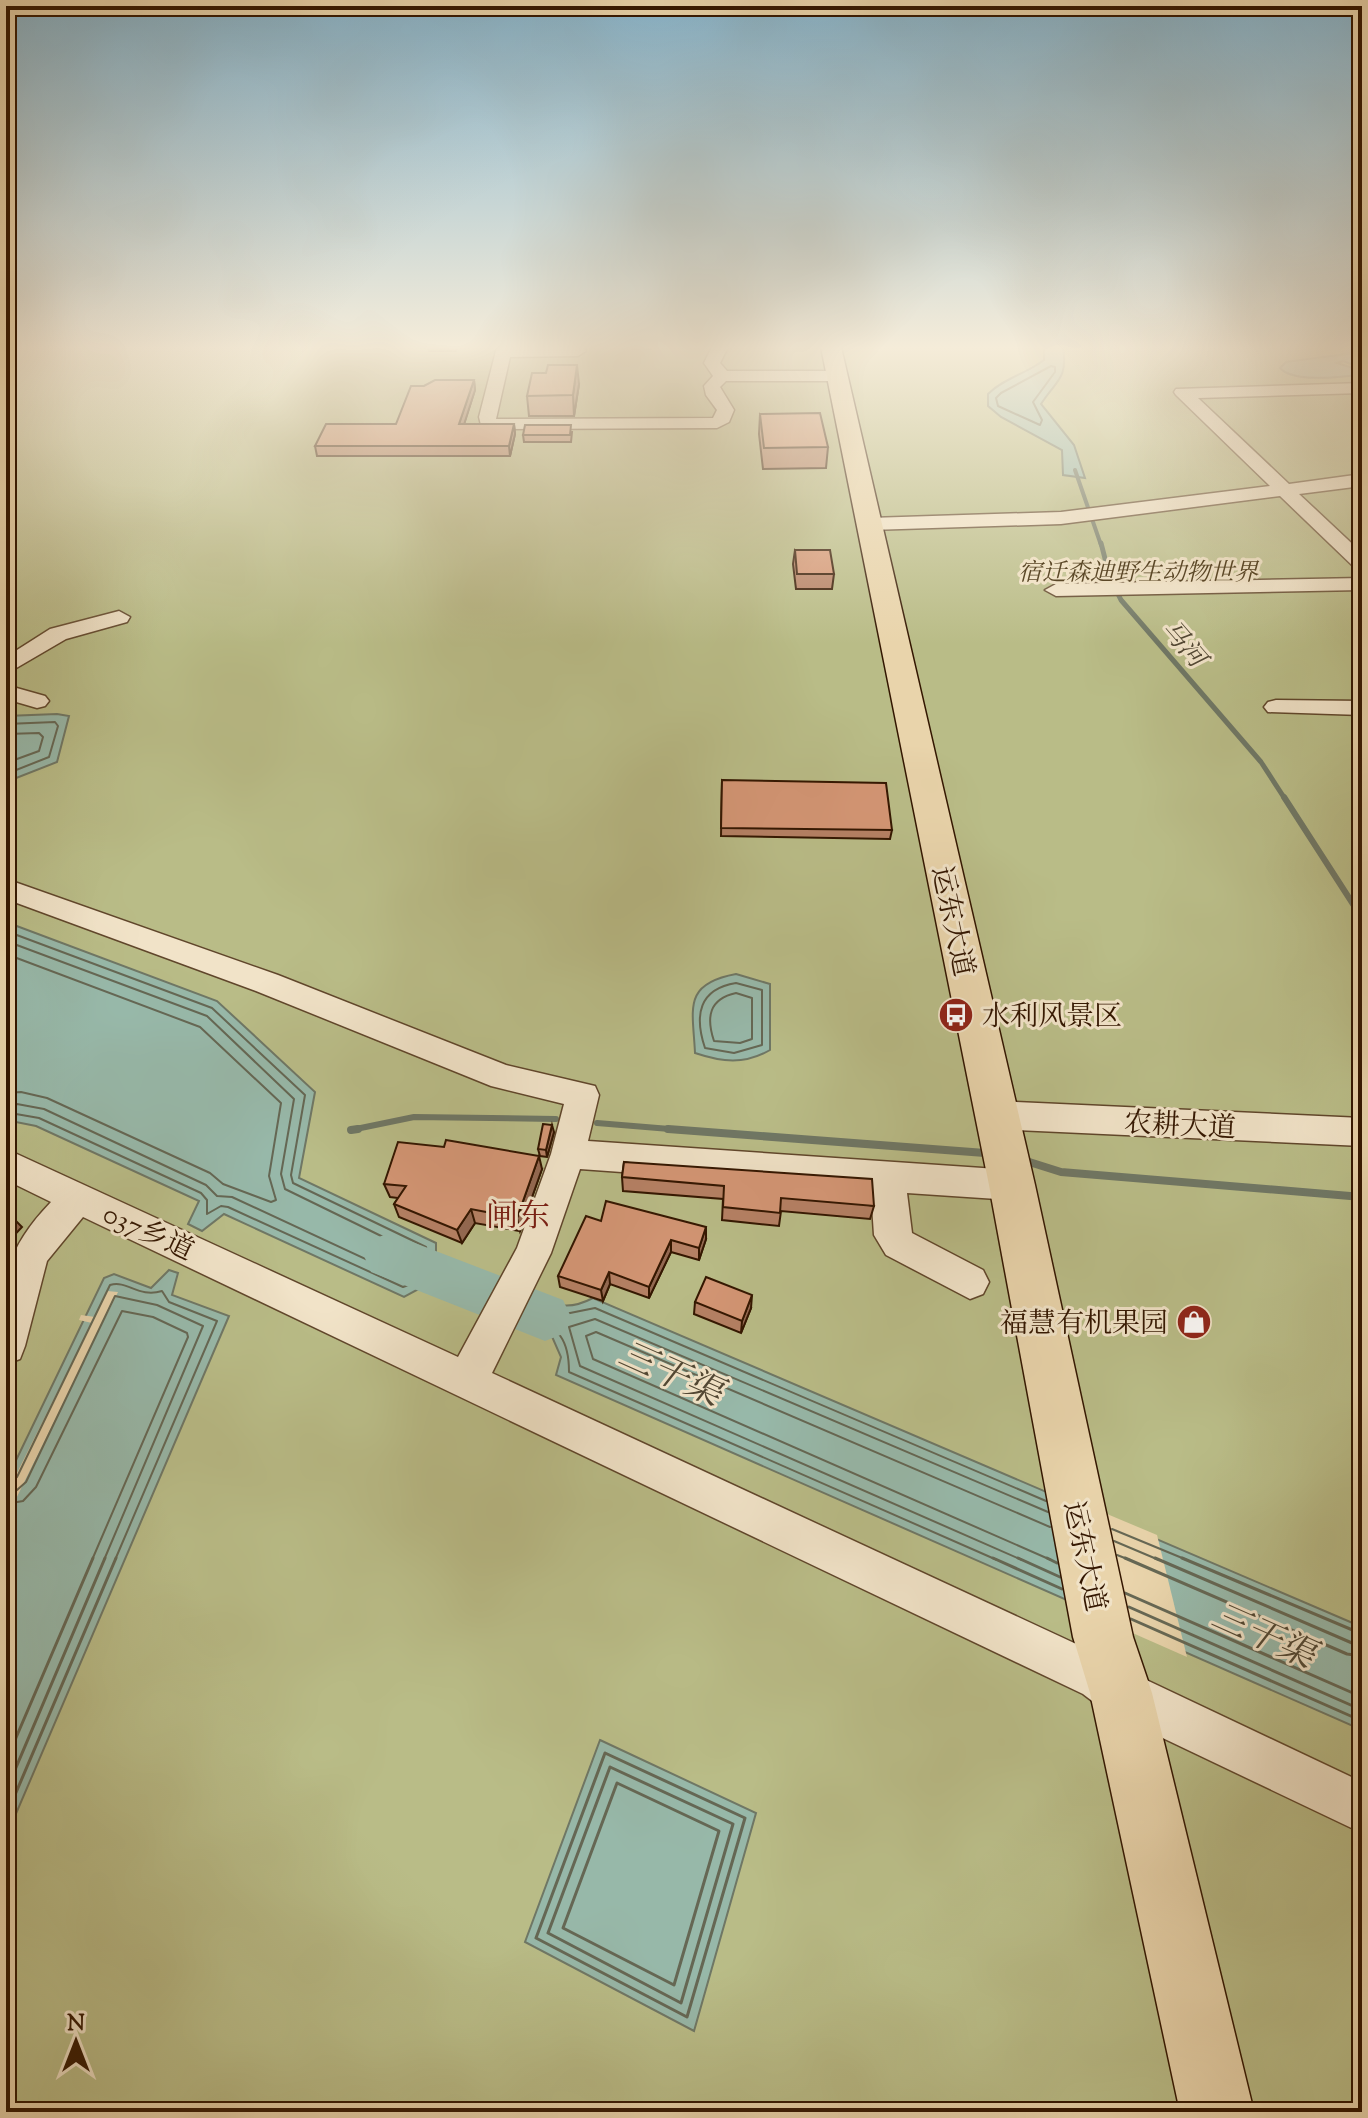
<svg xmlns="http://www.w3.org/2000/svg" width="1368" height="2118" font-family="'Sorts Mill Goudy','Noto Serif SC',serif">
<rect width="100%" height="100%" fill="#e9d4ab"/>
<filter id="stains"><feTurbulence type="fractalNoise" baseFrequency=".0025" numOctaves="4"/><feColorMatrix values="0 0 0 0 .2 0 0 0 0 .09 0 0 0 0 .02 0 0 0 .5 -.17"/></filter>
<radialGradient id="worn" r=".72"><stop offset=".6" stop-color="#630" stop-opacity="0"/><stop offset="1" stop-color="#630" stop-opacity=".3"/></radialGradient>
<rect fill="#b9bc87" stroke="#766944" stroke-width="2" x="6" y="347" width="1356" height="1765"/>
<g fill="#97b8a9" stroke="#6f7765" stroke-width="2">
<path d="M 1044,347 L 1063,347 C 1068,380 1056,380 1041,404 L 1074,445 L 1085,478 L 1063,475 L 1062,450 L 1001,417 L 988,406 L 988,394 C 1004,378 1026,374 1044,360 Z"/>
<path d="M 1362,352 L 1362,368 L 1343,361 L 1337,363 L 1362,371 L 1360,375 C 1341,377 1293,383 1280,368 L 1286,362 Z"/>
<polygon points="57,714 69,716 57,762 6,782 6,716"/>
<polygon points="6,922 217,1001 315,1092 299,1178 436,1243 436,1263 449,1275 441,1286 424,1286 404,1297 224,1214 202,1231 188,1224 199,1201 36,1126 16,1122 6,1124"/>
<path d="M 736,974 L 770,984 L 770,1050 C 744,1065 722,1062 695,1053 C 693,1009 682,984 736,974 Z"/>
<polygon points="169,1270 178,1273 172,1295 229,1316 6,1837 6,1481 104,1278 114,1274 151,1288"/>
<path d="M 529,1295 C 555,1304 566,1312 593,1298 L 1362,1627 L 1362,1730 L 556,1375 L 561,1357 L 550,1332 L 517,1316 Z"/>
<polygon points="600,1740 756,1813 694,2031 525,1942"/>
</g>
<g fill="#e9d4ab">
<polygon points="107,1291 118,1292 6,1519 6,1495 92,1323 79,1320 81,1315 95,1317"/>
<polygon points="1069,1498 1157,1535 1187,1657 1094,1616"/>
</g>
<g fill="none" stroke-linecap="round" stroke-linejoin="round">
<g stroke="#656754" stroke-width="2">
<polygon points="1051,366 1055,367 1055,372 1033,402 1042,420 1040,425 998,406 996,398 1001,393"/>
<polyline points="6,724 55,722 58,726 49,757 6,774"/>
<polyline points="6,734 39,733 43,737 39,751 6,763"/>
<polyline points="6,931 212,1008 305,1095 291,1175 293,1183 426,1247 433,1276 403,1287 228,1207 221,1206 207,1214 207,1200 201,1193 39,1118 16,1114 6,1116"/>
<polyline points="6,941 207,1016 294,1099 281,1174 285,1189 416,1253 418,1268 402,1276 232,1197 217,1196 206,1185 44,1109 17,1104 6,1106"/>
<polyline points="6,954 200,1027 281,1103 269,1176 276,1200 271,1202 223,1184 210,1173 47,1098 21,1092 6,1093"/>
<path d="M 736,983 L 762,990 L 762,1045 L 734,1053 L 705,1048 C 694,1015 699,989 736,983 Z"/>
<path d="M 736,993 L 752,998 L 752,1039 L 740,1043 L 714,1041 C 706,1017 709,999 736,993 Z"/>
<path d="M 6,1482 L 17,1477 L 110,1285 C 128,1280 138,1298 162,1291 L 169,1302 L 217,1321 L 115,1560"/>
<polyline points="6,1492 17,1490 26,1482 115,1296 157,1305 203,1326 104,1560"/>
<polyline points="6,1504 23,1501 36,1487 122,1311 153,1317 187,1333 188,1337 92,1560"/>
<polyline points="1050,1527 596,1332 586,1336 593,1359 1051,1560"/>
<polyline points="1112,1529 1187,1560"/>
<polyline points="1114,1541 1159,1560"/>
<polyline points="1117,1555 1130,1560"/>
<path d="M 997,1560 L 569,1372 C 569,1339 559,1329 531,1314 L 530,1309 L 535,1305 L 565,1314 L 595,1308 L 1046,1501"/>
<polyline points="1022,1560 580,1366 569,1327 595,1319 1048,1512"/>
</g>
<g stroke="#656754" stroke-width="3">
<polyline points="993,1558 1062,1589"/>
<polyline points="1018,1558 1060,1577"/>
<polyline points="1047,1558 1057,1563"/>
<polyline points="1125,1558 1347,1654 1362,1656"/>
<polyline points="1155,1558 1352,1643 1362,1644"/>
<polyline points="1182,1558 1362,1634"/>
<polyline points="1125,1593 1362,1697"/>
<polyline points="1129,1607 1362,1710"/>
<polyline points="1131,1619 1362,1721"/>
<polygon points="605,1753 745,1818 687,2017 536,1938"/>
<polyline points="6,1761 93,1558"/>
<polygon points="610,1767 733,1824 681,2003 548,1933"/>
<polygon points="617,1783 719,1831 674,1985 563,1928"/>
<polyline points="6,1791 105,1558"/>
<polyline points="6,1816 116,1558"/>
</g>
<polyline stroke="#6f7765" stroke-width="4" points="1075,470 1101,545"/>
<polyline stroke="#6f7765" stroke-width="5" points="1101,543 1110,578 1121,600 1261,762 1285,799"/>
<g stroke="#6f7765" stroke-width="6">
<polyline points="1284,797 1362,918"/>
<polyline points="597,1123 694,1131"/>
<polyline points="351,1130 414,1117 556,1119"/>
</g>
<g stroke="#6f7765" stroke-width="8">
<polyline points="668,1129 985,1153"/>
<polyline points="351,1130 358,1129"/>
<polyline points="1023,1160 1061,1172 1362,1197"/>
</g>
<polygon fill="#97b8a9" fill-rule="evenodd" points="389,1233 563,1300 571,1317 563,1334 545,1341 371,1272 364,1256 371,1240"/>
<g stroke="#60462b" stroke-width="3">
<g id="minor">
<polygon points="497,347 582,347 586,351 578,356 510,357 496,419 713,418 717,410 706,395 704,386 713,376 704,363 712,347 728,347 720,363 727,371 837,371 845,376 837,381 726,381 720,387 734,410 729,422 717,428 492,429 481,425 479,417"/>
<polygon points="1362,383 1362,393 1198,398 1289,484 1362,474 1362,486 1299,494 1362,553 1362,570 1355,568 1280,496 1061,524 870,530 860,524 870,518 1061,512 1270,486 1176,395 1174,392 1176,389"/>
<polygon points="1362,578 1362,590 1056,596 1045,590 1056,584"/>
<polygon points="119,611 130,617 127,622 66,639 6,674 6,657 50,629"/>
<polygon points="6,685 45,696 49,701 45,706 37,708 6,699"/>
<polygon points="1276,700 1362,701 1362,715 1268,712 1264,707 1268,702"/>
<path d="M 6,879 L 278,975 L 506,1065 L 595,1086 L 599,1095 L 588,1141 L 1012,1170 L 1024,1174 L 1029,1185 L 1024,1196 L 1012,1200 L 907,1193 L 912,1233 L 983,1270 L 989,1282 L 983,1294 L 970,1299 L 886,1255 L 874,1235 L 871,1190 L 580,1169 L 551,1253 L 492,1373 L 1115,1662 L 1138,1676 L 1362,1782 L 1362,1833 L 1104,1710 L 1083,1694 L 83,1217 L 47,1261 L 25,1346 L 20,1359 L 6,1364 L 6,1276 C 14,1246 30,1224 51,1202 L 6,1180 L 6,1149 L 458,1357 L 517,1248 L 551,1154 L 564,1104 L 491,1086 L 256,991 L 6,899 Z"/>
<polygon points="997,1101 1362,1118 1362,1146 997,1129 985,1125 980,1115 985,1105"/>
</g>
</g>
<g stroke="#331600" stroke-width="3">
<polygon id="major" points="821,347 841,347 1035,1185 1133,1637 1152,1693 1254,2112 1180,2112 1090,1693 1073,1637 989,1185"/>
</g>
<use href="#minor" fill="#f1e3c8" fill-rule="evenodd"/>
<use href="#major" fill="#e9d4ab" fill-rule="evenodd"/>
</g>
<g fill="#b68165" stroke="#331600" stroke-width="2">
<polygon points="428,347 457,347 456,351 429,351"/>
<rect x="632" y="347" width="19" height="2"/>
<polygon points="474,380 475,390 464,424 514,424 515,434 510,456 317,456 315,446 396,424 424,386"/>
<polygon points="579,384 574,416 529,416 527,396"/>
<polygon points="760,414 828,447 826,468 763,469 759,434"/>
<polygon points="572,432 571,442 524,442 523,435"/>
<polygon points="795,550 834,574 832,589 796,589 793,564"/>
<polygon points="722,780 892,830 890,839 721,836"/>
<polygon points="554,1132 547,1157 540,1156 538,1149"/>
<polygon points="624,1162 874,1206 870,1219 781,1211 779,1226 722,1220 723,1199 623,1191 622,1177"/>
<polygon points="542,1169 520,1231 475,1223 462,1243 399,1217 394,1204 398,1198 390,1197 384,1184"/>
<polygon points="601,1221 706,1239 699,1260 671,1252 649,1298 610,1284 603,1301 560,1287 558,1276"/>
<polygon points="695,1302 751,1308 741,1333 694,1314"/>
</g>
<g fill="#946952" stroke="#331600" stroke-width="2">
<polygon points="577,365 579,384 574,416 573,395"/>
<polygon points="474,380 475,390 461,434 459,424"/>
<polygon points="514,424 515,434 510,456 509,446"/>
<polygon points="552,1125 554,1132 547,1157 546,1150"/>
<polygon points="539,1156 542,1169 520,1231 517,1218"/>
<polygon points="471,1209 475,1223 462,1243 457,1230"/>
<polygon points="9,1214 22,1227 6,1244 6,1217"/>
<polygon points="706,1227 706,1239 699,1260 699,1248"/>
<polygon points="671,1240 671,1252 649,1298 649,1287"/>
<polygon points="609,1272 610,1284 603,1301 601,1290"/>
<polygon points="752,1295 751,1308 741,1333 742,1321"/>
</g>
<g fill="#d49675" stroke="#331600" stroke-width="2">
<polygon points="548,365 577,365 573,395 527,396 532,373 546,373"/>
<polygon points="435,380 474,380 459,424 514,424 509,446 315,446 326,424 396,424 411,386 424,386"/>
<polygon points="820,413 828,447 764,448 760,414"/>
<polygon points="525,425 571,425 570,435 523,435"/>
<polygon points="795,550 830,550 834,574 797,574"/>
<polygon points="722,780 886,783 892,830 721,828"/>
<polygon points="543,1124 552,1125 546,1150 538,1149"/>
<polygon points="446,1140 539,1156 517,1218 471,1209 457,1230 394,1204 406,1186 384,1184 398,1142 444,1147"/>
<polygon points="624,1162 872,1179 874,1206 781,1198 780,1213 723,1207 724,1186 622,1177"/>
<polygon points="606,1201 706,1227 699,1248 671,1240 649,1287 609,1272 601,1290 558,1276 586,1216 601,1221"/>
<polygon points="706,1277 752,1295 742,1321 695,1302"/>
</g>
<linearGradient id="sky" x2="0" y2="1"><stop stop-color="#87b6cf"/><stop offset="0.54" stop-color="#f5ecd9"/><stop offset="1" stop-color="#f5ecd9" stop-opacity="0"/></linearGradient>
<rect width="1368" height="644" fill="url(#sky)"/>
<defs>
<g id="bus-disc" transform="scale(1.8)"><circle r="9.5" fill="#8f2418" stroke="#f1e3c8"/><path d="M-5-6H5V4H4V6H2V4H-2V6H-4V4H-5ZM-3.5-4V0h7V-4ZM-3.5 1.2v1.5H-2V1.2ZM2 1.2v1.5H3.5V1.2Z" fill="#fff"/></g>
<g id="shop-disc" transform="scale(1.8)"><circle r="9.5" fill="#8f2418" stroke="#f1e3c8"/><path d="M-5-2.5h2.3a2.7 3.5 0 0 1 5.4 0H5L5.5 6h-11ZM-1.5-2.5h3a1.5 2.3 0 0 0-3 0Z" fill="#fff"/></g>
</defs>
<g fill-rule="evenodd">
<use href="#bus-disc" x="956" y="1015"/>
<use href="#shop-disc" x="1194" y="1322"/>
</g>
<g text-anchor="middle" stroke-width="6" stroke-linejoin="round" paint-order="stroke">
<g font-size="24" font-style="italic" fill="#5b4828" stroke="#f1e3c8">
<text x="1138" y="580">宿迁森迪野生动物世界</text>
</g>
<g font-size="26" font-style="italic" fill="#514733" stroke="#f1e3c8">
<text transform="translate(1184 643) rotate(49)" y="9">马河</text>
</g>
<g font-size="28" fill="#331600" stroke="#f1e3c8">
<text transform="translate(954 921) rotate(78)" y="10">运东大道</text>
<text transform="translate(1180 1124) rotate(3)" y="10">农耕大道</text>
<text transform="translate(149 1231) rotate(25)" y="10">037乡道</text>
<text transform="translate(1086 1556) rotate(78)" y="10">运东大道</text>
</g>
<g font-size="28" fill="#331600" stroke="#f1e3c8" text-anchor="start">
<text x="982" y="1025">水利风景区</text>
<text x="1168" y="1332" text-anchor="end">福慧有机果园</text>
</g>
<g font-size="32" fill="#7a1f14" stroke="#f1e3c8">
<text x="518" y="1226">闸东</text>
</g>
<g font-size="36" font-style="italic" fill="#514733" stroke="#f1e3c8">
<text transform="translate(671 1372) rotate(24)" y="13">三干渠</text>
<text transform="translate(1264 1634) rotate(24)" y="13">三干渠</text>
</g>
</g>
<rect width="1368" height="2118" fill="none" stroke="#e9d4ab" stroke-width="32"/>
<rect x="8" y="8" width="1352" height="2102" fill="none" stroke="#331600" stroke-width="4"/>
<rect x="16" y="16" width="1336" height="2086" fill="none" stroke="#331600" stroke-width="2"/>
<g transform="translate(76 2042)" stroke="#f1e3c8" stroke-width="6" paint-order="stroke">
<path d="M0-6L14 30L0 20L-14 30Z" fill="#331600"/>
<text y="-12" font-size="22" font-weight="bold" text-anchor="middle" fill="#331600">N</text>
</g>
<rect width="100%" height="100%" filter="url(#stains)"/>
<rect width="100%" height="100%" fill="url(#worn)"/>
</svg>
